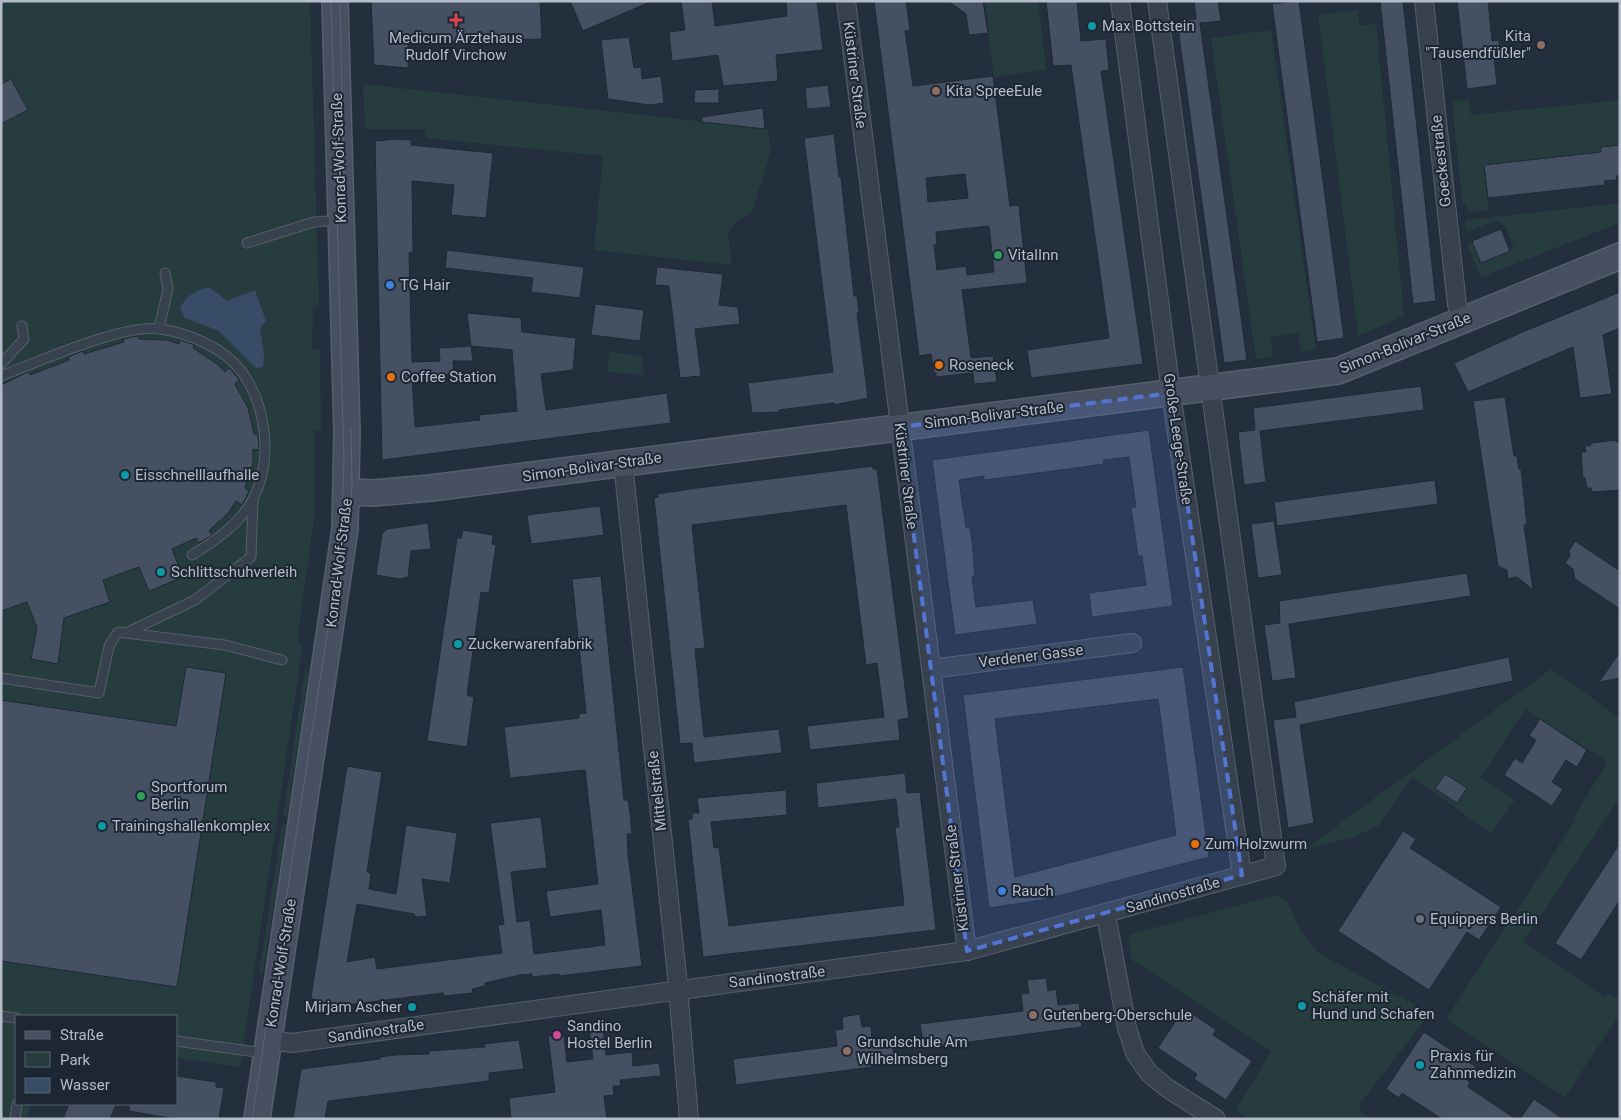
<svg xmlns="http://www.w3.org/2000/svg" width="1621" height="1120" font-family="Roboto,sans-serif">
<rect width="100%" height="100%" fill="#242f3e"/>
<g fill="#263c3f">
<polygon points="1,1 310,1 319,305 313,308 312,350 320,350 321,430 314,431 314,518 297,642 303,644 240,1067 176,1058 176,1016 16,1016 16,1104 30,1104 28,1119 1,1119"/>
<polygon points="985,1 1038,1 1046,69 994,77"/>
<polygon points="1358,10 1359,26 1376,24 1404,316 1358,336 1318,15"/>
<polygon points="1271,30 1316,350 1301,352 1298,333 1270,337 1273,357 1256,359 1211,38"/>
<polygon points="363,84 768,129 771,151 752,211 734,223 728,235 732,265 594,250 603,156 426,138 425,129 365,129"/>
<polygon points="1469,100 1471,115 1620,100 1620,145 1601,147 1601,152 1484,166 1489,210 1471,212 1462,201 1452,101"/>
<polygon points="1620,203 1620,223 1481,277 1467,245 1472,241 1481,263 1514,249 1506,227 1497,220 1466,232 1465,222 1467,220"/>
<polygon points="609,352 642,356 644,375 607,372"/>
<polygon points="1551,669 1620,718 1620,798 1523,942 1605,997 1609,993 1620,1000 1620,1014 1565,1097 1446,1019 1576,819 1574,816 1608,762 1525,709 1481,778 1515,800 1491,833 1412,777 1378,826 1356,836 1304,850"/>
<polygon points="305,670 309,671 287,817 283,817"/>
<polygon points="282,825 286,825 263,973 259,973"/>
<polygon points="1278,895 1287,901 1300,930 1318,953 1430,1013 1360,1104 1360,1111 1369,1119 1248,1119 1236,1110 1271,1051 1132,960 1128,939 1131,934"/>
</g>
<path fill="#394c67" d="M 209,287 L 227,301 L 255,290 L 266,321 L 260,328 L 264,355 L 263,367 L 256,368 L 219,331 L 185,318 L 180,309 C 186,295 194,292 209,287 Z"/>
<g fill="#455162" stroke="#1f2835" fill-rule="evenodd">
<polygon points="371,1 540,1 542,39 409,43 408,68 374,65"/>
<polygon points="570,1 652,1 583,31"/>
<polygon points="681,1 712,1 715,26 787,16 786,1 817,1 823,50 776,55 778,81 723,86 718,55 672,61 669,32 685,30"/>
<path d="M 874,1 L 906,1 L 910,30 L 905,31 L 913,86 L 993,76 L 1010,206 L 1019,205 L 1027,283 L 962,290 L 971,358 L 993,356 L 997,382 L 974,384 L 973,373 L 936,377 L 936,373 L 934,373 L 931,354 L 919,356 ZM 965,174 L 968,198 L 928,202 L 926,178 ZM 989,226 L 994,272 L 967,275 L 966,266 L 937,270 L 934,245 L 937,245 L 936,232 Z"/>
<polygon points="948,1 983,1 988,33 969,35 966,14"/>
<polygon points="1046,1 1077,1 1081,41 1106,39 1109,70 1101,71 1143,364 1031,378 1027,350 1109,338 1071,65 1053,66"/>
<polygon points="1194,1 1218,1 1221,21 1200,23 1247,360 1224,363 1177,21 1196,19"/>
<polygon points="1299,1 1344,338 1317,342 1272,4"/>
<polygon points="1380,1 1403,1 1436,301 1413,304"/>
<polygon points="1457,1 1488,1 1492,41 1499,40 1500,55 1494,56 1497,85 1467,89"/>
<polygon points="629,37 634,68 641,67 642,79 661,76 664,103 650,105 608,99 601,40"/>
<polygon points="11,79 28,110 1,124 1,84"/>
<polygon points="828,85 831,107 807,109 805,88"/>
<polygon points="719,89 719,103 694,103 695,90"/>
<polygon points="763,108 765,129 702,122 702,117"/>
<polygon points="834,134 839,177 841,177 854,296 857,296 859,313 857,313 868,398 834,405 834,403 779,410 780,412 752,413 748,383 833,372 804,138"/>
<path d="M 397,139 L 411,140 L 411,145 L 493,153 L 486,218 L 451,215 L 454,185 L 412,181 L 413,252 L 409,253 L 412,362 L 440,361 L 439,348 L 471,346 L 467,313 L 521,318 L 522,332 L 576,338 L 573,370 L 541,374 L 546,410 L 667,393 L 671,423 L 382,460 L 375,141 ZM 471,346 L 512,350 L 517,411 L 479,415 L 480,420 L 415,427 L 412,376 L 454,374 L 453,361 L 473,361 Z"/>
<polygon points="1620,145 1620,176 1616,176 1617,180 1604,181 1605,185 1488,198 1484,165 1601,152 1601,147"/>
<polygon points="1501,229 1510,251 1481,263 1472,241"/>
<polygon points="447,250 584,267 580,298 531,292 533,278 445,268"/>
<polygon points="657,267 723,274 719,305 738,307 740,324 695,329 701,376 680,378 669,286 655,285"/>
<polygon points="1620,292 1620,328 1603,335 1612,394 1580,398 1573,347 1468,392 1454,363 1518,334"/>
<polygon points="595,304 644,310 640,341 591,335"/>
<polygon points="138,336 139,339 167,340 179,344 180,340 192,344 194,345 193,348 217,364 225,372 229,368 238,378 239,380 235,384 248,408 254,434 258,435 259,450 253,449 253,463 245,488 249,491 242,505 236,501 229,512 209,531 212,535 199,543 196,538 172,549 183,577 149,591 139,567 103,580 110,602 64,618 58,664 31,659 37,628 27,602 1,611 1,385 28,372 30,375 69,360 68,357 83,351 84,354 124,342 123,339"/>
<polygon points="1421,386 1424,410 1260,431 1266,482 1244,485 1238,432 1255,430 1253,408"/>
<polygon points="1505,397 1514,456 1517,456 1519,469 1521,469 1527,525 1524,525 1533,590 1517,577 1508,579 1507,570 1498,566 1473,401"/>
<polygon points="1149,430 1173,606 1092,617 1089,593 1146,585 1142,556 1138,556 1131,507 1136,507 1129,457 1103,460 1104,464 1046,472 984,480 984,476 959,480 966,528 970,528 972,541 975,576 972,577 976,607 1033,600 1037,624 955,635 932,460"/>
<polygon points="1616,440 1616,442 1620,441 1620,490 1592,492 1591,488 1587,488 1585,478 1583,478 1581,452 1586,452 1585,446 1591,445 1591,443"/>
<polygon points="873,466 873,469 877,469 909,718 898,720 900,740 810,750 807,726 884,717 877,663 866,665 846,505 692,525 705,648 695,649 704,737 779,729 782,753 694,763 692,743 680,744 654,498 658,497 657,494 697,488"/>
<polygon points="1435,480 1438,504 1277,526 1274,502"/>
<polygon points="600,506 604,535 531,544 527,515"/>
<polygon points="1274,521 1282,575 1258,578 1251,524"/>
<polygon points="428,523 431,549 411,551 408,577 400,579 376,575 382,534 387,529"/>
<polygon points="463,530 493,535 492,544 496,545 489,593 481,592 467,695 474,697 467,747 427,741 457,538 461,538"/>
<polygon points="1575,541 1620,571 1620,609 1575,579 1573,569 1565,563 1570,556 1569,551"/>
<polygon points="1467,573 1471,596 1289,624 1296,678 1272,681 1264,625 1280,623 1279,601"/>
<polygon points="601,576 624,800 628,800 630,813 632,834 627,834 628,854 642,966 559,976 559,974 532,977 532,974 520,975 485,983 485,986 472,989 473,993 444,996 443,993 338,1006 339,1008 324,1010 311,997 347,766 382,772 367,872 371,873 369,889 396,894 406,825 457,833 450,883 422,879 427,916 416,917 414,914 357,904 347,962 375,957 377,969 502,953 498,925 504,924 490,823 541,817 547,868 511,872 517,922 530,920 534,954 605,945 601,910 550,917 546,891 598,884 585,770 510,778 504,727 579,718 579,714 586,713 572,579"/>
<polygon points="1620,652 1620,678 1599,682"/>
<polygon points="1509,657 1513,681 1300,725 1314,823 1288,828 1273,720 1296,717 1294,702"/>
<polygon points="186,667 226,673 177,987 1,961 1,700 176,726"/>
<path d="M 1183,667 L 1209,857 L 1042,900 L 989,908 L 963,695 ZM 1158,699 L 1176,835 L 1015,877 L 995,719 Z"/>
<polygon points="1540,719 1587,750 1577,767 1566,760 1552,782 1563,789 1552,806 1504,775 1515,758 1522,763 1536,740 1529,736"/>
<polygon points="905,773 907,793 920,792 936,930 703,957 688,819 692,819 692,813 699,813 697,798 786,790 787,815 711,822 714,848 719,847 729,926 904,905 895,827 899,827 896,799 818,808 816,783"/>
<polygon points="1445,774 1467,788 1457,803 1435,789"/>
<polygon points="1403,831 1416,839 1410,848 1501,907 1479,940 1467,932 1429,990 1338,931"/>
<polygon points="1620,843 1620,900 1581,960 1555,943"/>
<polygon points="1046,978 1048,991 1056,989 1058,1005 1079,1003 1082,1027 924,1048 920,1024 1023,1011 1021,994 1029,993 1027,980"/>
<polygon points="1184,1008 1216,1030 1213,1035 1252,1061 1226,1100 1194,1079 1197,1074 1158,1048"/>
<polygon points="860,1014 862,1027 871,1026 872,1041 892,1038 895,1064 736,1085 733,1059 837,1046 835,1030 843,1029 842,1017"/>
<polygon points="602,1020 606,1055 632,1052 633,1066 659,1063 661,1076 620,1080 621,1086 613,1086 614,1095 604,1096 607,1119 511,1119 509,1098 555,1092 548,1036 564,1035 567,1062 593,1059 588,1022"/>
<polygon points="1424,1032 1476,1067 1467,1080 1470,1083 1468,1087 1516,1119 1442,1119 1402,1093 1399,1098 1386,1089"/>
<polygon points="519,1040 524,1069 489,1073 489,1081 328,1101 325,1119 293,1119 301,1069 380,1059 380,1057 395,1055 429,1054 429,1051 485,1047 484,1044"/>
<polygon points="176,1076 216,1082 216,1087 224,1088 219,1119 175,1119 129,1111 129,1104 176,1104"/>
<polygon points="1534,1099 1563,1119 1520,1119"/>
<polygon points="69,1104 116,1104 110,1119 63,1119"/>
</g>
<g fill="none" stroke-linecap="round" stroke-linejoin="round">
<g stroke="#565f6c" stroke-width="11">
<g id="lane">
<polyline points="247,243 314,222 341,220"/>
<polyline points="159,328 168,289 165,273"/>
<polyline points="1,364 24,339 22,326"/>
<path d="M 1,376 C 38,362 125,323 160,329 C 189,333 224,348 242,372 C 267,407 273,460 253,499 C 240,524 215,541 192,555"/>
<polyline points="128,632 195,600 251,557 253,500"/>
<polyline points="1,678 99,693 109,646 118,632 225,645 282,660"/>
<polyline points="1,1016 16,1018"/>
<polyline points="176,1041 264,1053"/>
<polyline points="15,1119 17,1104"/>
</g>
</g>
<g stroke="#565f6c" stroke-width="20">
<g id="street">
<polyline points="846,1 967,951"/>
<polyline points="1120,1 1171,393 1242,875"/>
<polyline points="1424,1 1457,305 1462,321"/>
<polyline points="623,463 677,976 689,1119"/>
<polyline points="931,669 1132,643"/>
<polyline points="1106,915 1127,1028 1135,1053 1149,1073 1167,1088 1216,1119"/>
<polyline points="269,1040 292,1043 967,951 1276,866 1157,1"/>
</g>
</g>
<g stroke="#565f6c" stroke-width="28">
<g id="secondary">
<polyline points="347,492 373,493 431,488 1338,371 1620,256"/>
<polyline points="257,1119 345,529 347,432 335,1"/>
</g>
</g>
<use href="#lane" stroke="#38414e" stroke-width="9"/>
<use href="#street" stroke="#38414e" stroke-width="18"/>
<use href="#secondary" stroke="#465061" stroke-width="25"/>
<g stroke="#5a6575" stroke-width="1">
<polyline points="340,1 345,221"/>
<polyline points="349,530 352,486 351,428"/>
<polyline points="252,1119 335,584 342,519 344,462 331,1"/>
</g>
</g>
<path fill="#5274d3" fill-opacity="0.2" stroke="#5274d3" stroke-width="4" stroke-dasharray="10 6" stroke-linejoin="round" d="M 1171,393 L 1242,875 L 967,951 L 900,427 Z"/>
<path fill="#e0444e" stroke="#1d2633" stroke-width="2" d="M453.5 12.5h5v5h5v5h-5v5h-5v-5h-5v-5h5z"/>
<g fill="#0f9aa8" stroke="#1d2633" stroke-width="2">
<circle cx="1092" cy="26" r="5"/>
<circle cx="125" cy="475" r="5"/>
<circle cx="161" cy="572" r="5"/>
<circle cx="458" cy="644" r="5"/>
<circle cx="102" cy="826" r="5"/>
<circle cx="1302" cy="1006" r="5"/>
<circle cx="412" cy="1007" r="5"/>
<circle cx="1420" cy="1065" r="5"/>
</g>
<g fill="#8d6e63" stroke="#1d2633" stroke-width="2">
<circle cx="1541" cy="45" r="5"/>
<circle cx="936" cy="91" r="5"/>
<circle cx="1033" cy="1015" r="5"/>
<circle cx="847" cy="1051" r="5"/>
</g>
<g fill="#2e9e5b" stroke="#1d2633" stroke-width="2">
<circle cx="998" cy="255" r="5"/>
<circle cx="141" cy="796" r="5"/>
</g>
<g fill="#3f7fe0" stroke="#1d2633" stroke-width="2">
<circle cx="390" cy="285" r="5"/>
<circle cx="1002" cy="891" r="5"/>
</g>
<g fill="#e8710a" stroke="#1d2633" stroke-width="2">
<circle cx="939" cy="365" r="5"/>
<circle cx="391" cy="377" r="5"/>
<circle cx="1195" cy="844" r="5"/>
</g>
<circle fill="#6b7280" stroke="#1d2633" stroke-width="2" cx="1420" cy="919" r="5"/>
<circle fill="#d1479c" stroke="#1d2633" stroke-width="2" cx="557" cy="1035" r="5"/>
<g text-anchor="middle" stroke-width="4" stroke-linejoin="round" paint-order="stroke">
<g font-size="15" fill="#b4bcc9" stroke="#1d2633" text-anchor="start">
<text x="1102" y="31">Max Bottstein</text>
<text x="1531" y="41" text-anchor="end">Kita<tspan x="1531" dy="17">"Tausendfüßler"</tspan></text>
<text x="456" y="43" text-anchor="middle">Medicum Ärztehaus<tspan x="456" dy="17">Rudolf Virchow</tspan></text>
<text x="946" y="96">Kita SpreeEule</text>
<text x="1008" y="260">VitalInn</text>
<text x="400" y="290">TG Hair</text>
<text x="949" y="370">Roseneck</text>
<text x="401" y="382">Coffee Station</text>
<text x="135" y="480">Eisschnelllaufhalle</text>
<text x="171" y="577">Schlittschuhverleih</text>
<text x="468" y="649">Zuckerwarenfabrik</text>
<text x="151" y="792">Sportforum<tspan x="151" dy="17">Berlin</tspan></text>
<text x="112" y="831">Trainingshallenkomplex</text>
<text x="1205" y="849">Zum Holzwurm</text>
<text x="1012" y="896">Rauch</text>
<text x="1430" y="924">Equippers Berlin</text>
<text x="1312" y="1002">Schäfer mit<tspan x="1312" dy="17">Hund und Schafen</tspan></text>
<text x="402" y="1012" text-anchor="end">Mirjam Ascher</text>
<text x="1043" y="1020">Gutenberg-Oberschule</text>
<text x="567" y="1031">Sandino<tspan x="567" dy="17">Hostel Berlin</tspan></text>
<text x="857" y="1047">Grundschule Am<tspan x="857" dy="17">Wilhelmsberg</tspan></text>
<text x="1430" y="1061">Praxis für<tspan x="1430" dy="17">Zahnmedizin</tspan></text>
</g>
<g font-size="15" fill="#b4bcc9" stroke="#1d2633">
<text transform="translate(855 75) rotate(83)" y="5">Küstriner Straße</text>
<text transform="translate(339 158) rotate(-92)" y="5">Konrad-Wolf-Straße</text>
<text transform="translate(1441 161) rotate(-96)" y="5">Goeckestraße</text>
<text transform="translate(1405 343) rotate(-22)" y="5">Simon-Bolivar-Straße</text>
<text transform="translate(994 415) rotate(-7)" y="5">Simon-Bolivar-Straße</text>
<text transform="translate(1178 439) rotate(82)" y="5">Große-Leege-Straße</text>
<text transform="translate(592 467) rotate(-8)" y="5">Simon-Bolivar-Straße</text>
<text transform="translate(906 476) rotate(83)" y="5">Küstriner Straße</text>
<text transform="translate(339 563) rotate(-83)" y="5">Konrad-Wolf-Straße</text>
<text transform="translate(1031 656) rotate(-7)" y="5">Verdener Gasse</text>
<text transform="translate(657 791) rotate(-96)" y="5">Mittelstraße</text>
<text transform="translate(957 878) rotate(-97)" y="5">Küstriner Straße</text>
<text transform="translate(1173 895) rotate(-16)" y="5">Sandinostraße</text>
<text transform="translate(281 963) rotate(-81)" y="5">Konrad-Wolf-Straße</text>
<text transform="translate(777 977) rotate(-7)" y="5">Sandinostraße</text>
<text transform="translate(376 1031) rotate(-8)" y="5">Sandinostraße</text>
</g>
</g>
<rect width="1621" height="1120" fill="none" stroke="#b4bcc9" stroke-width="5"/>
<rect x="15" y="1015" width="162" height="90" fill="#1d2633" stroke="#59626f"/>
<rect x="25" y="1031" width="25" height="8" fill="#465061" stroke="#59626f"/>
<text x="60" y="1040" font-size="15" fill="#b4bcc9">Straße</text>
<rect x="25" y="1052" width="25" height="15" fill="#263c3f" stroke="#59626f"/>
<text x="60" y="1065" font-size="15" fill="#b4bcc9">Park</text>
<rect x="25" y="1078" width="25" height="15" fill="#394c67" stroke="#59626f"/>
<text x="60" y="1090" font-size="15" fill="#b4bcc9">Wasser</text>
</svg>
